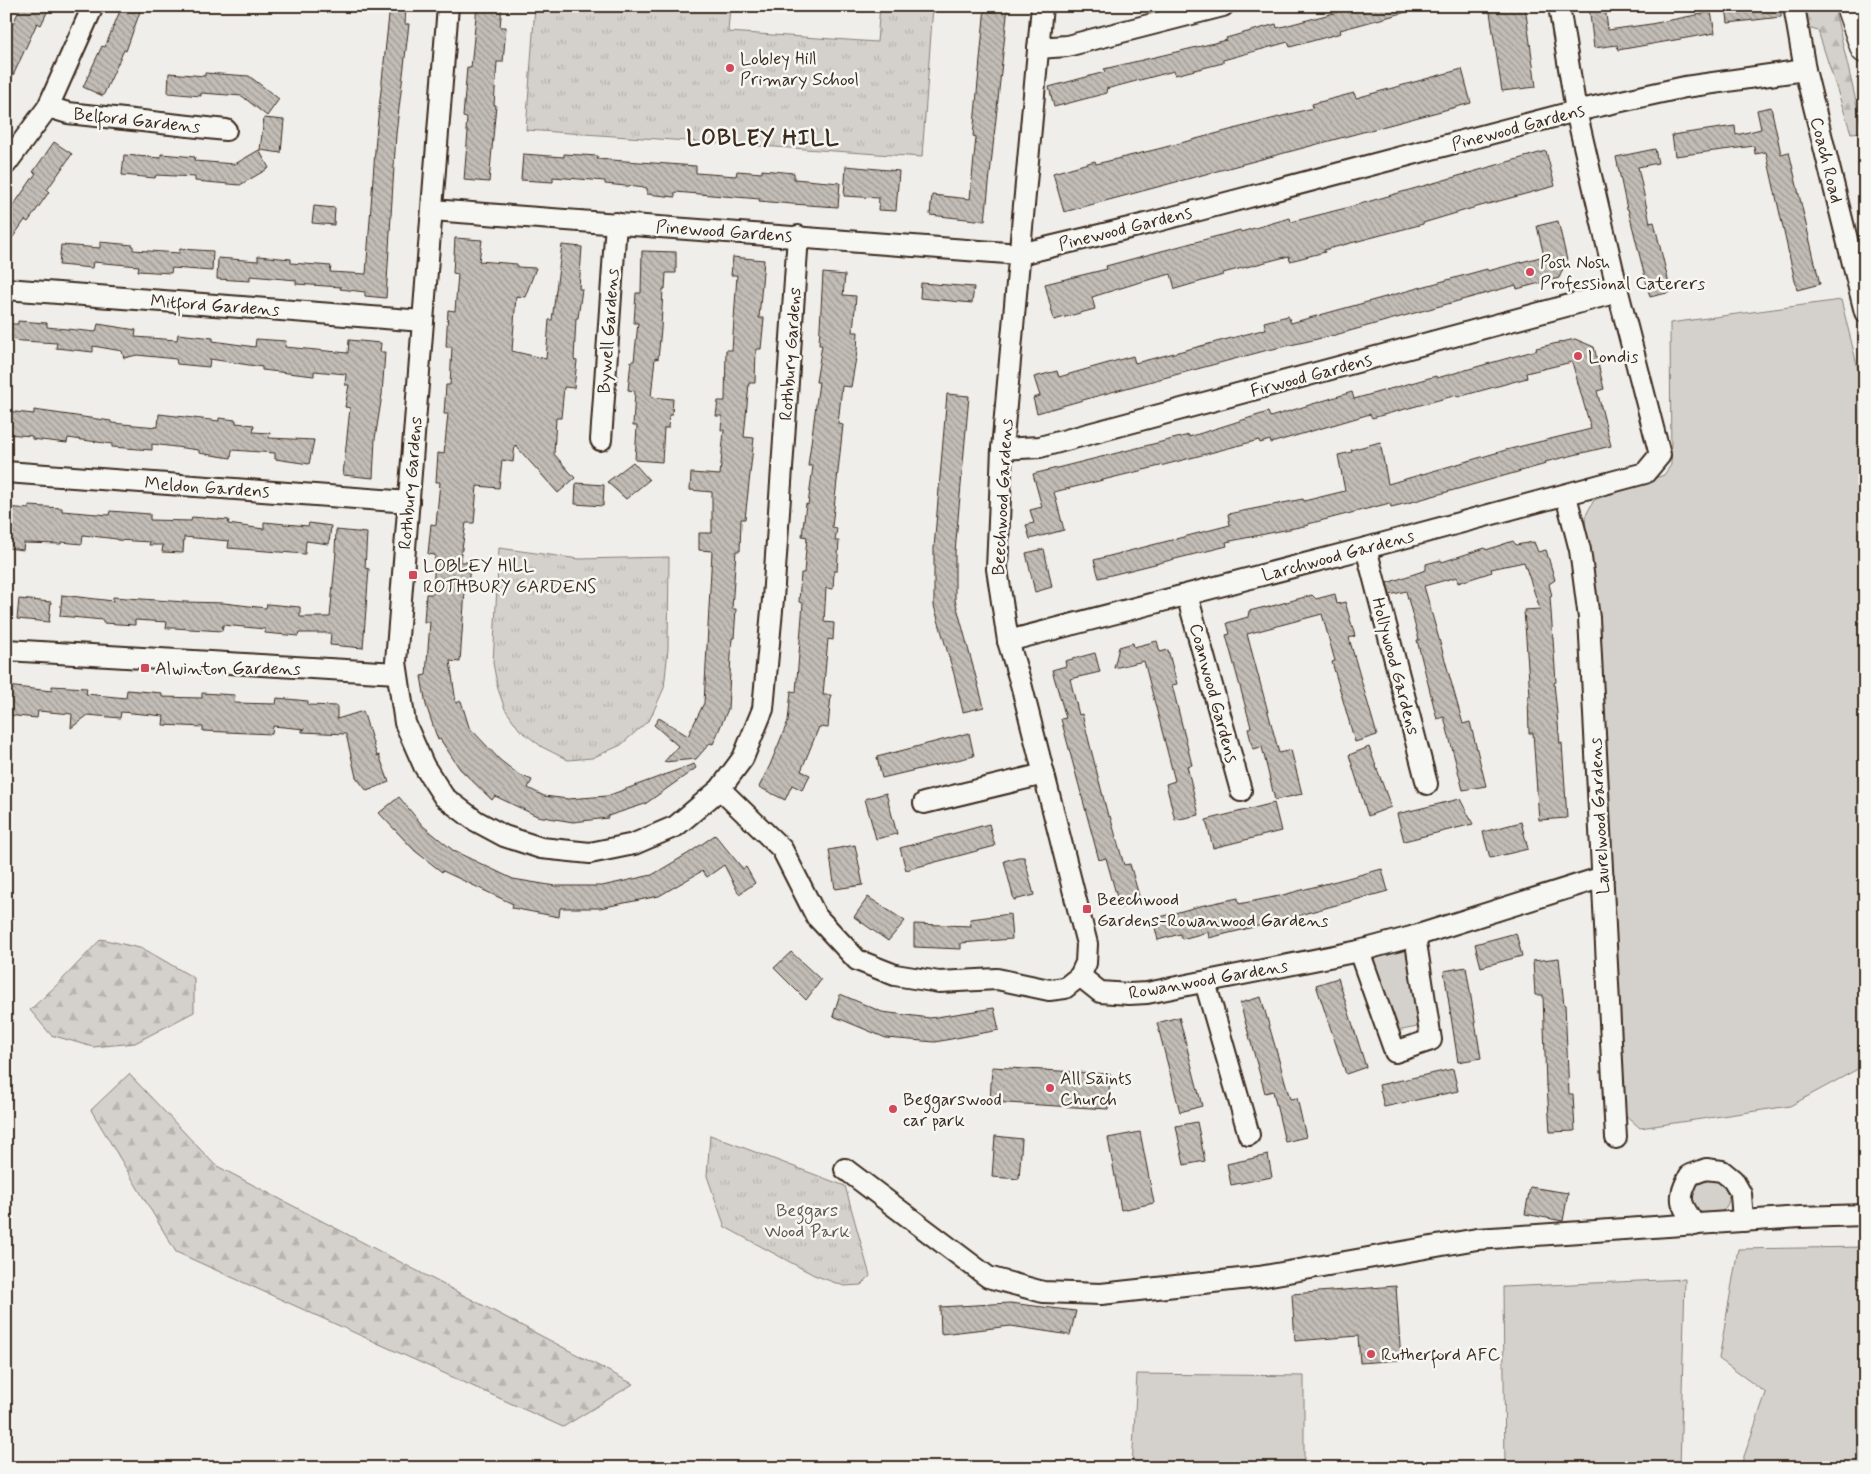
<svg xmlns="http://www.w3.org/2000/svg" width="1871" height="1474" font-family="Mynerve,sans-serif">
<defs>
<pattern id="forest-firs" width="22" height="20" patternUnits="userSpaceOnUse" patternTransform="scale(1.25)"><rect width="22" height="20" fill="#d4d1cc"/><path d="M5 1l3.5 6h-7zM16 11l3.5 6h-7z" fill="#b7b4af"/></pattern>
<pattern id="park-tufts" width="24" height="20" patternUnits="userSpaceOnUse" patternTransform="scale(1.25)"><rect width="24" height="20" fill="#d4d1cc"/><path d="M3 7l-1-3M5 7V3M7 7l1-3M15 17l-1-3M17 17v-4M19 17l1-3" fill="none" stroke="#b7b4af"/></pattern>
<pattern id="building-back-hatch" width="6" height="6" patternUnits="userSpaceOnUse" patternTransform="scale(1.25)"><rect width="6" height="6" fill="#c2bdb7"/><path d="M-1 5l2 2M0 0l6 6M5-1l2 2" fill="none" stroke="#9f9a94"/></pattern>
</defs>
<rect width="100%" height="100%" fill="#efeeea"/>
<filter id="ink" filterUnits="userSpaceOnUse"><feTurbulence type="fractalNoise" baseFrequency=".02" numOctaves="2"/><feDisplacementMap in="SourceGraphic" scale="10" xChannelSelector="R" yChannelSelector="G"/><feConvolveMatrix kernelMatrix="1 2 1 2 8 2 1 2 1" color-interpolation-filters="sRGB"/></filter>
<g filter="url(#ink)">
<g fill="#d4d1cc" stroke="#887e75">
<polygon points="1841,300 1865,397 1865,1065 1790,1106 1640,1128 1623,1113 1607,801 1585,517 1594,500 1664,475 1671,465 1670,323"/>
<polygon points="1407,946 1422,1026 1397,1031 1371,956"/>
<circle cx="1711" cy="1197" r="18"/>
<polygon points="1865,1247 1865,1468 1740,1468 1766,1393 1719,1359 1738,1249"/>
<polygon points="1685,1279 1680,1468 1505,1468 1503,1287"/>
<polygon points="1137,1374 1304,1376 1304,1468 1132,1468"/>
</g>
<g fill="url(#forest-firs)" stroke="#887e75">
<polygon points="1802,6 1834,6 1863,132 1851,133 1818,31 1805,27"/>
<polygon points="101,939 144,949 194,978 194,1012 135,1043 93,1047 51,1035 30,1010 60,982"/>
<polygon points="129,1074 215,1165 633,1384 563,1427 176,1252 91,1110"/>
</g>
<g fill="url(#park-tufts)" stroke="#887e75">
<polygon points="535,6 730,6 728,32 877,42 880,6 933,6 922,157 526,130"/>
<polygon points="499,548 579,559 669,557 668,649 664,688 650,719 621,745 592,758 568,760 542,747 519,729 505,709 498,689 493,663"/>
<polygon points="710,1135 845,1186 870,1276 861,1285 844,1286 814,1275 725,1227 707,1176"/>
</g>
<g fill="url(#building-back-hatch)" stroke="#3b2a1e">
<polygon points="21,6 50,6 41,25 37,23 6,91 6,39"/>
<polygon points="122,6 142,6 126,51 124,50 103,96 83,87 102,46 105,47"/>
<polygon points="390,6 406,6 405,24 409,24 396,134 386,298 365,296 365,292 340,289 341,287 296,284 296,280 250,276 250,281 217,279 218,258 258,261 258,256 291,259 291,263 331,266 330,272 366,274 376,137"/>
<polygon points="477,6 502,6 500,27 506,27 503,62 497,62 494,105 496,105 489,182 464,180 468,131 466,131 467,118 463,117 467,67 471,68"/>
<polygon points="985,6 1008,6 985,221 930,215 932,195 970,199 976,137 973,136"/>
<polygon points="1349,6 1409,6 1410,11 1340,30 1341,33 1290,47 1288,42 1223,60 1223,63 1175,75 1174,71 1106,89 1107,93 1054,107 1049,87 1105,72 1104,69 1227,40 1226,38 1276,24 1277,28 1338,12 1337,9"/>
<polygon points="1489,6 1525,6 1536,87 1502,91"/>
<polygon points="1589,6 1605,6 1608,30 1651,24 1711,12 1715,33 1618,50 1617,45 1594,48"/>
<polygon points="1726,6 1781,6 1781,17 1728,23"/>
<polygon points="1462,69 1471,103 1064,212 1053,173 1095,161 1096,164 1158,149 1313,108 1312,104 1354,93 1356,98"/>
<polygon points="169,73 205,76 205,73 249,76 279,99 267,116 242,96 201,93 201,96 168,93"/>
<polygon points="1771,107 1781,154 1789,152 1820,284 1797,290 1766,152 1755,154 1754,146 1675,156 1672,135 1735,126 1736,135 1761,129 1757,110"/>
<polygon points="264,118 284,120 281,153 260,150"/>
<polygon points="54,142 72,154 47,190 49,192 28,222 25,220 6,247 6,216 36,173 33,172"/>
<polygon points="1655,149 1658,163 1638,167 1650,223 1654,222 1671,292 1650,297 1628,209 1627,209 1616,157"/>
<polygon points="259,150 269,168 240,185 195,181 195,177 156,175 155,178 122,175 124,155 161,158 161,154 195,157 194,161 235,164"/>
<polygon points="1546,151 1555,186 1473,208 1423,223 1423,224 1324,250 1325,252 1290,261 1289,256 1223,273 1223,275 1175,289 1171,274 1137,283 1092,297 1095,309 1054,320 1045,284 1107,269 1106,266 1240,230 1241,232 1290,218 1291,222 1346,208"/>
<polygon points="523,154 564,157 564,154 598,156 597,159 696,166 696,173 736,176 737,171 762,173 762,170 794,173 794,179 840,183 838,207 792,204 759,201 760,199 675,192 675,197 647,194 647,188 605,184 605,181 553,177 553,182 521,180"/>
<polygon points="846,166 899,171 896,211 878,210 879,198 844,196"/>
<polygon points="314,206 335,208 334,225 312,223"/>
<polygon points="1558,221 1567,260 1559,278 1517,289 1516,285 1335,335 1264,351 1115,391 1037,413 1033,398 1040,396 1034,377 1057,371 1059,377 1133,356 1135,363 1155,358 1266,329 1264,322 1288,316 1291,323 1487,269 1488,271 1544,256 1537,226"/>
<polygon points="455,238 482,240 479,261 517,264 517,267 536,268 525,297 516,296 512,351 546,359 549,320 552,320 562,245 582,247 579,289 582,289 578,318 576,318 574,360 577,361 574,388 564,387 561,418 556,418 554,454 575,478 558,493 515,445 513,462 502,460 499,488 477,486 474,523 466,523 460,562 470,562 468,591 465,590 460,662 450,661 456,703 461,701 469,727 500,760 518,774 532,780 528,788 544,796 568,799 607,796 694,764 696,768 645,804 608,816 608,818 573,822 537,816 495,796 492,800 460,769 440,739 438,740 426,705 421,676 426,675 430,622 424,622 426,594 433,594 435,555 428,554 431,524 436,525 440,482 436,482 438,453 444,454 448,414 444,414 446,385 450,385 452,347 446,347 448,310 455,311 458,274 453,273"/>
<polygon points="100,242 133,245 133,250 179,253 180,249 213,251 212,271 172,268 171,273 138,271 139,266 93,262 92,268 59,265 61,245 100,248"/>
<polygon points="642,251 676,252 676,273 666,273 665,289 663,289 661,329 658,359 655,358 651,397 673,399 672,415 669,415 668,428 664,428 662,462 635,460 637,426 633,426 635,391 628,390 631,361 634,361 638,323 634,323 636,293 641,293"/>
<polygon points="733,257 764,260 759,318 764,318 761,349 756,349 755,383 749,383 744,437 754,438 745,519 741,519 740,551 736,551 732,609 736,609 734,638 732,638 728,709 713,744 710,743 696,759 664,762 678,746 654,725 659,718 688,736 704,703 712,551 699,550 699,533 712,533 712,492 690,490 691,473 720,475 724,430 721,430 722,416 716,416 718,401 725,401 726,350 732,350 737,275 731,275"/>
<polygon points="823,273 845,275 843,295 856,296 853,332 858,332 857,352 851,387 842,386 838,424 843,425 832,527 837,528 835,541 839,541 837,571 834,571 833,589 826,588 824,622 834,623 833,640 828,639 823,695 831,695 828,728 819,727 801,771 810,775 802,790 792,785 785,800 759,787 770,765 788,721 791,691 796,692 803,603 799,602 801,573 804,573 807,537 802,536 806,504 808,505 813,466 808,466 819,382 816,382 822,345 819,345"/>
<polygon points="921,283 974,287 972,303 920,298"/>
<polygon points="18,321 47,323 47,327 96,332 98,324 136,330 135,337 177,340 178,334 213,338 213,341 255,347 256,339 286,341 285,347 348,353 349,340 381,343 380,352 385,352 382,395 375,439 373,478 343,475 350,408 345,407 349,385 345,385 346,374 314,371 314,376 262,370 262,367 210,359 209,367 177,364 176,359 137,355 124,358 122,351 93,346 93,352 56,348 57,343 6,340 6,324 18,324"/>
<polygon points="1575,339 1594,347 1604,389 1597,391 1611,446 1545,462 1546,464 1408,503 1391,507 1390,503 1308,524 1309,525 1226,542 1227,546 1099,578 1094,560 1230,525 1228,514 1303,499 1304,501 1345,491 1338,455 1352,452 1351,450 1380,442 1388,484 1506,450 1591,429 1572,362 1526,373 1527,378 1458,397 1457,395 1372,418 1370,414 1271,443 1270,440 1260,443 1259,440 1164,465 1054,492 1064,530 1030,539 1026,525 1034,523 1030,510 1042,507 1033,474 1189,435 1189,437 1268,412 1270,417 1352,392 1354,399 1436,376 1437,378 1537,350 1536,348"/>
<polygon points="947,394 969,396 955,552 955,600 984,707 963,712 954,674 934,606 934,548"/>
<polygon points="34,410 111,421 111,423 158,427 159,414 219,421 219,418 236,420 236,423 254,425 253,432 270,433 269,438 314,440 309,464 275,459 275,453 232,450 231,458 199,453 199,450 152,444 152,450 112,447 112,444 68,438 67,443 32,439 32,436 6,434 6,411 34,414"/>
<polygon points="633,462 649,480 626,499 607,482"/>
<polygon points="576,483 604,485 603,506 575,504"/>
<polygon points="29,506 62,508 62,511 109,515 110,511 150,514 150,520 191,521 192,517 229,520 228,524 264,529 264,522 308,526 309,523 331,526 329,544 306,541 305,554 228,548 229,541 184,537 183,553 162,552 163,545 149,545 150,542 117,540 117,539 83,535 82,544 61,542 61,544 24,543 23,550 8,548 10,530 6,530 6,507 29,509"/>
<polygon points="336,530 367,533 365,568 369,569 363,648 330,645 331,633 299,633 298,636 265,633 265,629 223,625 222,631 174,628 166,628 167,622 135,620 135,625 103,623 103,620 60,616 62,595 113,601 113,597 185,602 224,603 266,608 267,604 300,607 300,617 330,617 336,552 335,552"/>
<polygon points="1513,541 1516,545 1534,542 1538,552 1546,550 1555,580 1549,584 1552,596 1550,597 1556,682 1554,683 1560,744 1562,743 1567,818 1539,820 1533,733 1529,733 1528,696 1530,696 1524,610 1540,609 1524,562 1491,569 1492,572 1458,583 1457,577 1424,586 1463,724 1470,722 1486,786 1463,790 1444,717 1437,719 1417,640 1419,640 1406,591 1390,595 1387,583 1426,570 1426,564 1441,560 1442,562 1485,548 1486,550"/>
<polygon points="1044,549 1052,587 1035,592 1026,553"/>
<polygon points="1335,594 1337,604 1345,602 1355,636 1349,638 1377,735 1355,742 1332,662 1335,661 1322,614 1247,634 1279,753 1291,750 1302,794 1275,800 1262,747 1253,749 1248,729 1251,727 1226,635 1230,634 1227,623 1248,617 1249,611 1265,607 1265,608 1312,595 1316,599"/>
<polygon points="19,599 51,602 49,622 17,619"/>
<polygon points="1157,641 1160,652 1168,650 1177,684 1172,685 1192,765 1187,766 1199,815 1175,820 1166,784 1175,781 1144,661 1114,668 1119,647 1133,643 1134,647"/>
<polygon points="1095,653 1100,672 1070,679 1079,715 1082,714 1108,816 1110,816 1124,865 1130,864 1141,903 1120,908 1106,858 1099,860 1061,719 1066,718 1052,670 1066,666 1065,661"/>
<polygon points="6,686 52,691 52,686 87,688 86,694 126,698 127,690 162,693 162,697 202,698 202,693 235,695 234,703 276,704 277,698 308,701 308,705 337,706 337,719 363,711 377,756 379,755 389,782 367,791 356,777 346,734 302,732 302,730 305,729 273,726 272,734 203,731 203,727 163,725 164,716 121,712 120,718 88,715 71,728 72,714 38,711 37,718 6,715"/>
<polygon points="969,733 974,756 882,778 877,757"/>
<polygon points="1369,747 1391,807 1368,816 1349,755"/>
<polygon points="886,793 897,834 876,839 865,799"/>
<polygon points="399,797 423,826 454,851 513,879 555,886 602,886 652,875 689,853 715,835 743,869 746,867 755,883 739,894 724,865 707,877 702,871 659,896 600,908 560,908 559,917 512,908 513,904 443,871 442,872 415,851 379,813"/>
<polygon points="1460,799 1473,824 1404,841 1397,814"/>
<polygon points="1274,803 1281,831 1213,848 1206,820"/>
<polygon points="1521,822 1528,849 1490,858 1483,832"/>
<polygon points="989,824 995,846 906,870 900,848"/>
<polygon points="855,845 863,885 835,889 829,850"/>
<polygon points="1018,857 1024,857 1034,895 1014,900 1004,861"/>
<polygon points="1382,869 1388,891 1303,914 1303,915 1209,938 1208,932 1182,939 1180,934 1158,940 1153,919 1200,906 1238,898 1239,904 1279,896"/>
<polygon points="868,897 905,921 888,941 854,917"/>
<polygon points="1010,914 1012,939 961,943 961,949 914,947 914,924 971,926 970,919"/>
<polygon points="1516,933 1522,956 1481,967 1475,944"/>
<polygon points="791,952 821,980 806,1000 774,968"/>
<polygon points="1559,958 1564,1005 1565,1005 1569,1094 1573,1094 1575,1131 1550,1132 1547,1085 1546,1085 1543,995 1535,995 1533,961"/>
<polygon points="1466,967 1481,1058 1458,1062 1444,971"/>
<polygon points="1338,978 1366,1067 1346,1074 1316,985"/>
<polygon points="840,994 882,1012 930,1018 994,1008 999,1030 935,1042 886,1038 833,1016"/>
<polygon points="1261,997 1290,1099 1297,1098 1306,1137 1285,1142 1273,1091 1265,1093 1240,1003"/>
<polygon points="1179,1017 1202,1106 1180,1112 1157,1023"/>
<polygon points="992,1067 1110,1074 1108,1109 990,1102"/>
<polygon points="1453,1069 1458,1091 1384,1107 1379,1085"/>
<polygon points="1197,1122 1205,1161 1184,1165 1176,1126"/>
<polygon points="1140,1132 1154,1203 1121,1210 1108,1138"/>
<polygon points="995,1136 1022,1139 1019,1179 992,1177"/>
<polygon points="1268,1155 1272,1177 1231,1185 1227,1164"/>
<polygon points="1530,1187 1568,1193 1563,1221 1525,1214"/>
<polygon points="1396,1286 1401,1360 1360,1363 1358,1336 1295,1341 1292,1294"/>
<polygon points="1010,1303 1076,1311 1070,1335 1011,1326 941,1334 940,1307"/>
</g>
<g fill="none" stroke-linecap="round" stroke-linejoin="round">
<g stroke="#3b2a1e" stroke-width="24">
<g id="minor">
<polyline points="448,6 396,662 405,723 424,766 444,797 476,821 504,836 541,848 590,853 634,844 676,826 720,789 743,758 763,709 773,599 798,236"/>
<polyline points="1042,6 1002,449 997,569 1008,641 1021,684 1087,944 1086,963 1080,976"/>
<polyline points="1794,6 1805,70 1865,312"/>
<polyline points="1038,48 1067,46 1223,6"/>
<polyline points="48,107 68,113 226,130"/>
<polyline points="6,164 48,107 93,6"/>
<polyline points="432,210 1020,254 1146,224 1576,111 1685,87 1805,70"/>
<polyline points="6,289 423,321"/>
<polyline points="601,440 616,223"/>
<polyline points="1002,449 1040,447 1618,292"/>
<polyline points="6,472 409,502"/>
<polyline points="1566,496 1580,550 1589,618 1616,1138"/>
<polyline points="1366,548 1427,784"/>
<polyline points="1187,595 1241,791"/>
<polyline points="1008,641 1366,548 1645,473 1660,455 1618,292 1576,111 1559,6"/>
<polyline points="6,650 397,673"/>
<polyline points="720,789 782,849 816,916 857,960 895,975 939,982 997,979 1049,990 1065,988 1080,976 1100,992 1129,994 1147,993 1359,951 1415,936 1603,877"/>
<polyline points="924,803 1044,774"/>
<polyline points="1359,951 1395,1052 1431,1040 1415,936"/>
<polyline points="1205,982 1249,1135"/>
<polyline points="845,1169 988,1277 1043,1292 1101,1294 1259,1277 1477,1239 1800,1217 1865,1215"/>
<path d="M 1695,1225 C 1680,1203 1677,1199 1690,1175 L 1706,1169 L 1722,1171 L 1733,1180 L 1741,1194 L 1743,1221"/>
</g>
</g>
<g stroke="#3b2a1e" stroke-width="31">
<polyline id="highway" points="1850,6 1865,49"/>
</g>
<use href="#minor" stroke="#f6f6f2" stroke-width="20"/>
<use href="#highway" stroke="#f6f6f2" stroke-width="28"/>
</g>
</g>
<g fill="#d1495b" stroke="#f6f6f2" stroke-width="2">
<circle cx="730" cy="68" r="5"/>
<circle cx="1530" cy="272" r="5"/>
<circle cx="1578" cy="356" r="5"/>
<rect x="408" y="570" width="10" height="10" rx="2.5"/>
<rect x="140" y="663" width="10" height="10" rx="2.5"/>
<rect x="1082" y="904" width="10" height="10" rx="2.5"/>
<circle cx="1050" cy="1088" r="5"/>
<circle cx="893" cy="1109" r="5"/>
<circle cx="1371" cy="1354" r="5"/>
</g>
<g text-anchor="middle" stroke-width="5" stroke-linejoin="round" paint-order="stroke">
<g font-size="18" fill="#3b2a1e" stroke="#f6f6f2" text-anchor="start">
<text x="740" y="64">Lobley Hill<tspan x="740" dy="21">Primary School</tspan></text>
<text x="1540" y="268">Posh Nosh<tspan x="1540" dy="21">Professional Caterers</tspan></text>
<text x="1588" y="362">Londis</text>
<text x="423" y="571">LOBLEY HILL<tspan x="423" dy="21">ROTHBURY GARDENS</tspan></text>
<text x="155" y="674">Alwinton Gardens</text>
<text x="1097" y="905">Beechwood<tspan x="1097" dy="21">Gardens-Rowanwood Gardens</tspan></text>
<text x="1060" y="1084">All Saints<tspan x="1060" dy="21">Church</tspan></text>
<text x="903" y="1105">Beggarswood<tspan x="903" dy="21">car park</tspan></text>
<text x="1381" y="1360">Rutherford AFC</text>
</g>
<g font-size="18" fill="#3b2a1e" stroke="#f6f6f2">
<text transform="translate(137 120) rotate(6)" y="6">Belford Gardens</text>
<text transform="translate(1518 127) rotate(-15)" y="6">Pinewood Gardens</text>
<text transform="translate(1827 160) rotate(76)" y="6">Coach Road</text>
<text transform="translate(1125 228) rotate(-14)" y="6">Pinewood Gardens</text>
<text transform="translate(724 231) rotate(4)" y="6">Pinewood Gardens</text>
<text transform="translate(215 305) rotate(4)" y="6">Mitford Gardens</text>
<text transform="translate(608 331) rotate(-86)" y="6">Bywell Gardens</text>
<text transform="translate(790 354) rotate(-86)" y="6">Rothbury Gardens</text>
<text transform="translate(1311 375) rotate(-15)" y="6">Firwood Gardens</text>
<text transform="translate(410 483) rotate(-85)" y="6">Rothbury Gardens</text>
<text transform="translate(207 487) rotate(4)" y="6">Meldon Gardens</text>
<text transform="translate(1002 497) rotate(-87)" y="6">Beechwood Gardens</text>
<text transform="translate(1338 555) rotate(-15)" y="6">Larchwood Gardens</text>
<text transform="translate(1396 666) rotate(75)" y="6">Hollywood Gardens</text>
<text transform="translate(1214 693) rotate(75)" y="6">Coanwood Gardens</text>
<text transform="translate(1599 816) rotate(-93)" y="6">Laurelwood Gardens</text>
<text transform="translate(1208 979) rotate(-10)" y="6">Rowanwood Gardens</text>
</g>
<g font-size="18" fill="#61544a" stroke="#f6f6f2">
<text x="807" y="1216">Beggars<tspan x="807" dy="21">Wood Park</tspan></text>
</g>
<g font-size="22" font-weight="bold" letter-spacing="1" fill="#3b2a1e" stroke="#f6f6f2">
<text x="763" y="145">LOBLEY HILL</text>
</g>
</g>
<rect width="1871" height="1474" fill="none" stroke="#f6f6f2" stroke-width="25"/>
<rect x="12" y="12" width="1846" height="1449" fill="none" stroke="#3b2a1e" stroke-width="2" filter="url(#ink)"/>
</svg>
